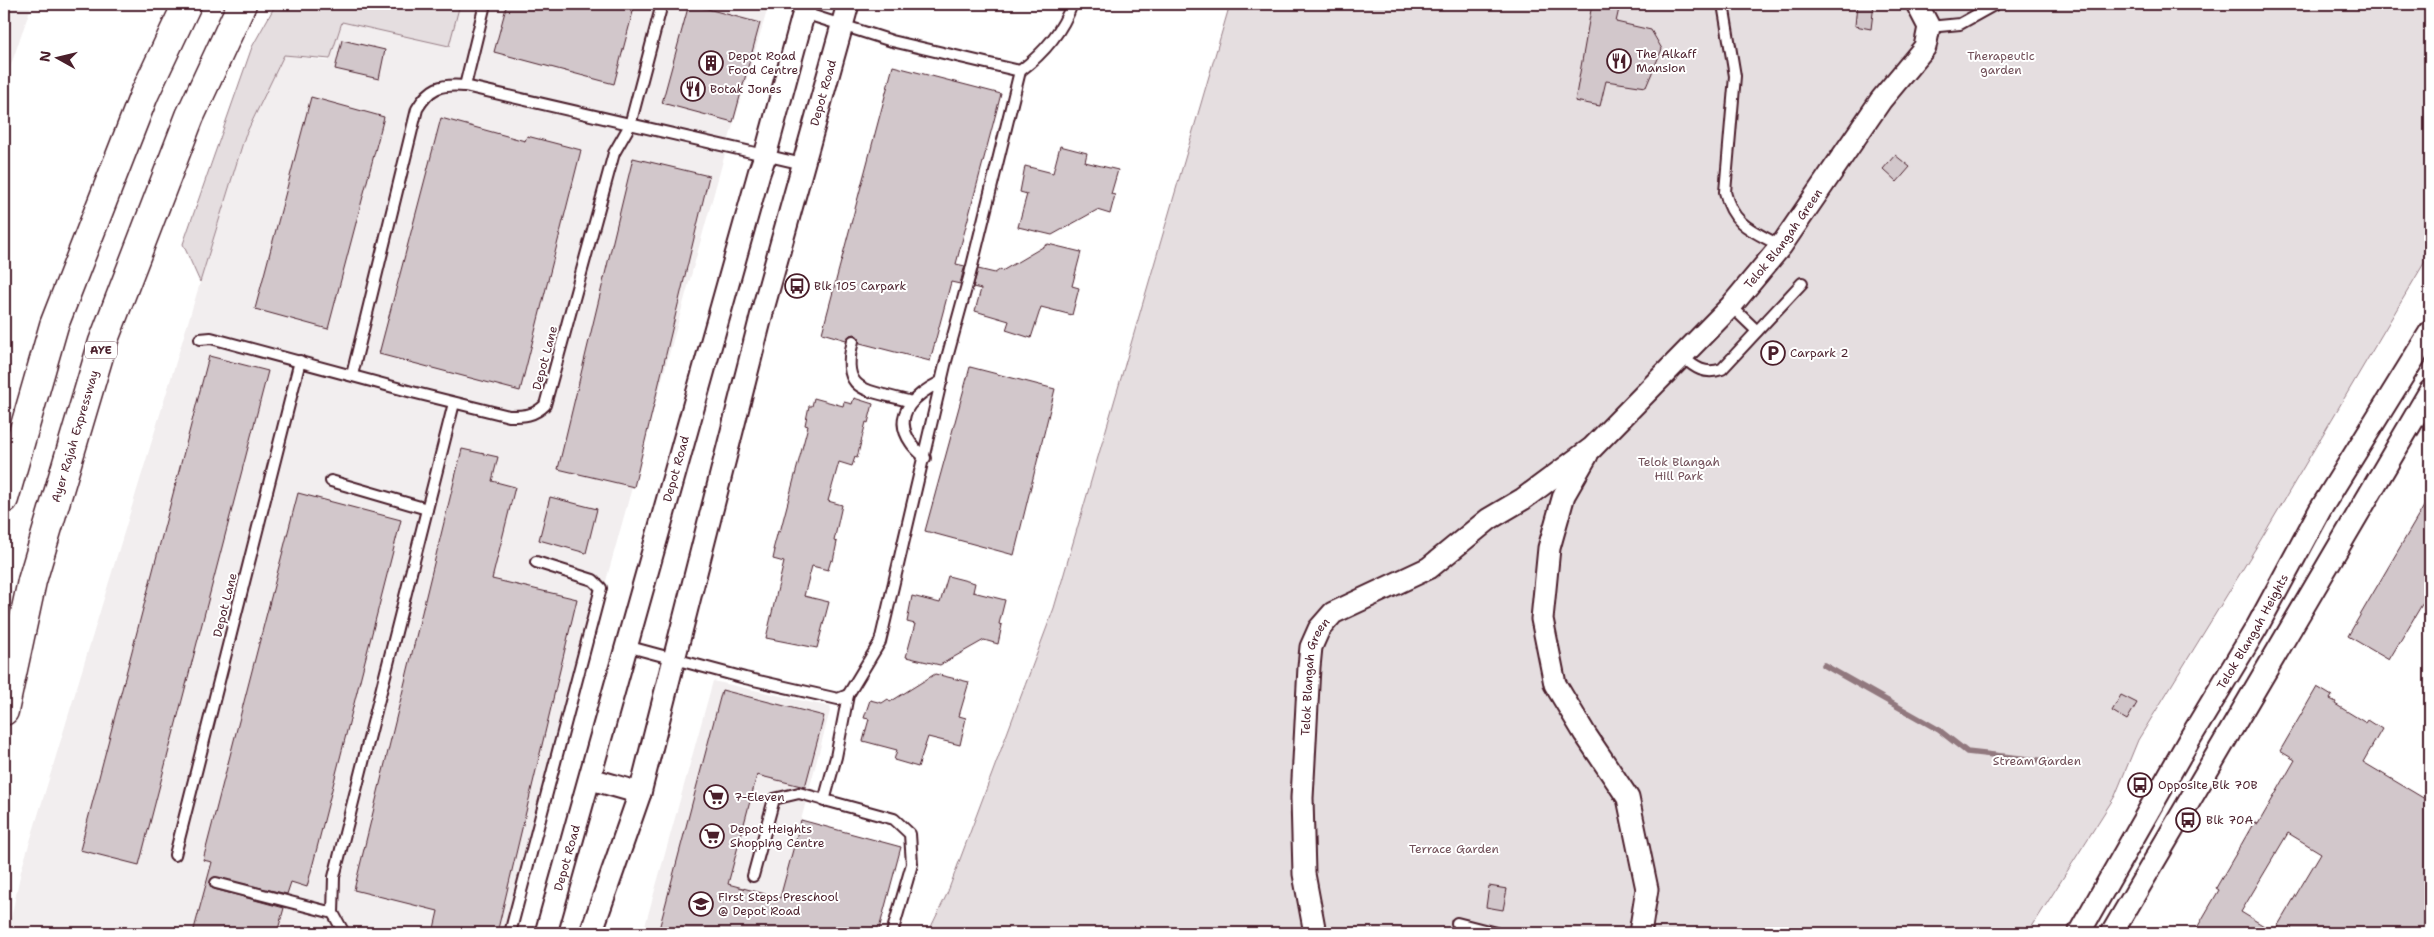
<svg xmlns="http://www.w3.org/2000/svg" width="2434" height="937" font-family="'Shantell Sans',sans-serif">
<rect width="100%" height="100%" fill="#fff"/>
<filter id="ink" filterUnits="userSpaceOnUse"><feTurbulence type="fractalNoise" baseFrequency=".02" numOctaves="2"/><feDisplacementMap in="SourceGraphic" scale="10" xChannelSelector="R" yChannelSelector="G"/><feConvolveMatrix kernelMatrix="1 2 1 2 8 2 1 2 1" color-interpolation-filters="sRGB"/></filter>
<g filter="url(#ink)">
<g fill="#f2eeef">
<polygon points="4,4 32,4 4,85"/>
<polygon points="458,4 769,4 731,132 508,933 8,933 21,871 245,135 284,55 329,61 342,22"/>
<polygon points="713,681 831,707 771,933 643,933"/>
</g>
<g fill="#e5dee0" stroke="#987e86">
<polygon points="276,4 460,4 449,46 342,22 330,59 284,55 245,136 200,282 183,244 252,47"/>
<polygon points="1230,4 2430,4 2430,253 2257,546 2138,740 2115,796 2028,933 928,933 947,894 1054,608"/>
</g>
<g fill="none" stroke-linecap="round" stroke-linejoin="round">
<polyline stroke="#91787e" stroke-width="5.5" points="1824,665 1939,730 1967,752 2047,761"/>
</g>
<g fill="#d2c7cb" stroke="#4a1f2b" fill-rule="evenodd">
<polygon points="507,4 635,4 614,84 494,52"/>
<polygon points="689,4 760,23 733,122 662,103"/>
<polygon points="1592,4 1620,4 1616,22 1651,30 1662,49 1646,87 1606,81 1600,106 1575,101"/>
<polygon points="1857,4 1874,4 1871,29 1855,26"/>
<polygon points="342,40 385,50 379,79 335,69"/>
<polygon points="893,66 1001,94 956,264 965,266 963,272 960,284 951,282 930,361 860,343 859,338 855,334 850,335 846,340 822,333"/>
<polygon points="311,97 384,117 328,329 255,309"/>
<polygon points="441,118 525,141 527,136 581,150 520,391 379,354"/>
<polygon points="1060,146 1087,153 1085,162 1118,170 1111,194 1115,195 1110,214 1097,210 1052,235 1018,227 1027,194 1020,192 1025,166 1053,173"/>
<polygon points="1895,155 1910,167 1897,182 1883,169"/>
<polygon points="633,158 709,176 634,487 558,469"/>
<polygon points="1048,244 1081,252 1072,286 1079,288 1072,315 1041,307 1031,338 1006,330 1009,321 975,311 981,289 973,287 978,269 995,273 1001,269 1002,271"/>
<polygon points="209,356 268,371 139,865 80,850"/>
<polygon points="970,367 1055,389 1014,555 925,531"/>
<polygon points="814,398 843,406 844,402 852,404 854,398 873,404 868,423 866,422 857,458 855,457 852,466 839,462 828,501 842,505 834,541 837,542 833,561 831,560 828,570 812,566 804,596 829,602 817,648 766,638 784,562 773,559 775,550 773,550 778,531 780,532 808,426 805,425 809,406 812,406"/>
<polygon points="462,449 498,457 492,481 515,487 492,579 577,599 497,933 433,933 438,911 354,890"/>
<polygon points="298,493 401,520 307,887 291,882 287,894 214,877 209,884 214,889 284,908 277,933 193,933 212,862 203,860"/>
<polygon points="2430,496 2430,591 2389,660 2348,636"/>
<polygon points="550,497 597,509 586,553 539,540"/>
<polygon points="948,576 975,583 973,592 1005,600 999,624 1002,625 998,644 984,640 940,665 906,657 915,624 907,622 912,596 940,603"/>
<polygon points="935,674 969,682 959,716 966,718 960,745 928,737 918,767 894,760 897,750 863,741 869,719 864,718 870,700 882,703 888,699 890,702"/>
<path d="M 2317,687 L 2332,696 L 2330,699 L 2336,702 L 2335,704 L 2366,723 L 2368,720 L 2382,729 L 2363,762 L 2430,802 L 2430,933 L 2194,933 L 2219,890 L 2216,888 L 2241,845 L 2254,822 L 2258,824 L 2295,760 L 2280,751 ZM 2288,833 L 2321,853 L 2274,932 L 2241,912 Z"/>
<polygon points="722,690 824,716 805,787 757,775 728,884 780,898 801,820 901,847 878,933 658,933"/>
<polygon points="2121,695 2137,703 2127,720 2112,711"/>
<polygon points="1489,886 1507,889 1503,910 1486,907"/>
</g>
<g fill="none" stroke-linecap="round" stroke-linejoin="round">
<g stroke="#4a1f2b" stroke-width="14">
<g id="lane">
<path d="M 1723,4 L 1735,76 L 1725,192 C 1733,226 1753,231 1781,246"/>
<polyline points="804,13 892,41 1020,71"/>
<polyline points="1929,27 1960,24 1996,4"/>
<polyline points="465,86 485,4"/>
<polyline points="1731,306 1757,331"/>
<path d="M 200,339 L 211,338 L 412,392 L 509,416 C 524,416 534,416 545,405 L 614,153 L 630,125 L 662,4"/>
<path d="M 853,341 C 839,395 869,389 911,402"/>
<path d="M 1683,357 C 1695,368 1705,375 1722,369 L 1802,283"/>
<path d="M 352,375 L 417,109 C 430,87 440,84 465,86 L 803,164"/>
<path d="M 925,458 C 920,453 914,448 911,443 C 890,413 918,393 942,381"/>
<polyline points="331,481 427,509"/>
<polyline points="626,646 745,678 838,699 848,695"/>
<path d="M 824,801 L 836,757 L 848,695 L 880,642 L 945,365 L 970,274 L 1020,71 C 1044,53 1062,32 1072,4"/>
<polyline points="175,855 300,361"/>
<polyline points="753,876 774,799 799,793 894,819 910,834 912,864 892,933"/>
<polyline points="216,883 333,913"/>
<polyline points="1457,923 1496,933"/>
<polyline points="344,933 333,913 334,877 454,403"/>
<polyline points="510,933 601,588 593,580 536,562"/>
</g>
</g>
<g stroke="#4a1f2b" stroke-width="25">
<g id="street">
<polyline points="1587,455 1564,495 1549,548 1542,619 1555,684 1585,734 1628,798 1647,889 1640,933"/>
<polyline points="591,779 640,793"/>
<path id="s1" d="M 546,933 L 759,173 L 765,156 L 806,4"/>
<path id="s2" d="M 591,933 L 640,793 L 763,309 L 848,4"/>
<path id="s3" d="M 1315,933 L 1304,874 L 1302,798 L 1309,667 L 1311,647 L 1319,629 L 1333,613 L 1429,568 L 1489,519 L 1523,499 L 1592,448 L 1731,306 L 1781,246 L 1881,100 L 1925,47 L 1929,27 L 1917,4"/>
<path id="s4" d="M 2079,933 L 2189,740 L 2257,627 L 2320,510 L 2430,332"/>
<polyline points="2112,933 2430,391"/>
</g>
</g>
<g stroke="#4a1f2b" stroke-width="31">
<g id="highway">
<polyline points="4,499 54,325 144,95 187,4"/>
<path id="s5" d="M 4,711 L 32,581 L 103,342 L 190,116 L 242,4"/>
</g>
</g>
<use href="#lane" stroke="#fff" stroke-width="10"/>
<use href="#street" stroke="#fff" stroke-width="21"/>
<use href="#highway" stroke="#fff" stroke-width="28"/>
</g>
</g>
<defs>
<g id="restaurant-ring" transform="scale(1.25)"><circle r="9.5" fill="#fff" stroke="#4a1f2b" stroke-width="1.5"/><path d="M-5-6h1v4h1v-4h1v4h1v-4h1v5L-1.5 .5V6h-2V.5L-5-1ZM5-6V6H3V1.5H1.5Q1.5-4 5-6Z" fill="#4a1f2b"/></g>
<g id="building-ring" transform="scale(1.25)"><circle r="9.5" fill="#fff" stroke="#4a1f2b" stroke-width="1.5"/><path d="M-4-6H4V6H1V3H-1V6H-4ZM-2.5-4.3h1.7v1.8h-1.7ZM.8-4.3h1.7v1.8H.8ZM-2.5-1h1.7V.8h-1.7ZM.8-1h1.7V.8H.8Z" fill="#4a1f2b"/></g>
<g id="bus-ring" transform="scale(1.25)"><circle r="9.5" fill="#fff" stroke="#4a1f2b" stroke-width="1.5"/><path d="M-5-6H5V4H4V6H2V4H-2V6H-4V4H-5ZM-3.5-4V0h7V-4ZM-3.5 1.2v1.5H-2V1.2ZM2 1.2v1.5H3.5V1.2Z" fill="#4a1f2b"/></g>
<g id="parking-ring" transform="scale(1.25)"><circle r="9.5" fill="#fff" stroke="#4a1f2b" stroke-width="1.5"/><path d="M-3.5-5.5H1a3.5 3.5 0 0 1 0 7H-1V5.5H-3.5ZM-1-3.4V-.6H.8a1.4 1.4 0 0 0 0-2.8Z" fill="#4a1f2b"/></g>
<g id="supermarket-ring" transform="scale(1.25)"><circle r="9.5" fill="#fff" stroke="#4a1f2b" stroke-width="1.5"/><path d="M-6-5.5h2.5l.6 2H6L4.5 2H-2.5L-4.4-4H-6ZM-1.5 3.2a1.3 1.3 0 1 0 .1 0ZM3 3.2a1.3 1.3 0 1 0 .1 0Z" fill="#4a1f2b"/></g>
<g id="school-ring" transform="scale(1.25)"><circle r="9.5" fill="#fff" stroke="#4a1f2b" stroke-width="1.5"/><path d="M0-5L7-2L0 1L-7-2ZM-4 1L0 2.5L4 1V4Q0 6-4 4Z" fill="#4a1f2b"/></g>
</defs>
<g fill-rule="evenodd">
<use href="#restaurant-ring" x="1619" y="61"/>
<use href="#building-ring" x="711" y="63"/>
<use href="#restaurant-ring" x="693" y="89"/>
<use href="#bus-ring" x="797" y="286"/>
<use href="#parking-ring" x="1773" y="353"/>
<use href="#bus-ring" x="2140" y="785"/>
<use href="#supermarket-ring" x="716" y="797"/>
<use href="#bus-ring" x="2188" y="820"/>
<use href="#supermarket-ring" x="712" y="836"/>
<use href="#school-ring" x="701" y="904"/>
</g>
<g text-anchor="middle" stroke-width="4" stroke-linejoin="round" paint-order="stroke">
<rect fill="#fff" stroke="#80626b" stroke-width="1" x="85" y="341.5" width="32" height="17" rx="4"/>
<g font-size="11" font-weight="bold" fill="#4a1f2b">
<text x="101" y="354">AYE</text>
</g>
<g font-size="12" fill="#4a1f2b" stroke="#fff" text-anchor="start">
<text x="1636" y="58">The Alkaff<tspan x="1636" dy="14">Mansion</tspan></text>
<text x="728" y="60">Depot Road<tspan x="728" dy="14">Food Centre</tspan></text>
<text x="710" y="93">Botak Jones</text>
<text x="814" y="290">Blk 105 Carpark</text>
<text x="1790" y="357">Carpark 2</text>
<text x="2158" y="789">Opposite Blk 70B</text>
<text x="734" y="801">7-Eleven</text>
<text x="2206" y="824">Blk 70A</text>
<text x="730" y="833">Depot Heights<tspan x="730" dy="14">Shopping Centre</tspan></text>
<text x="718" y="901">First Steps Preschool<tspan x="718" dy="14">@ Depot Road</tspan></text>
</g>
<g font-size="12" fill="#714f58" stroke="#fff">
<text x="2001" y="60">Therapeutic<tspan x="2001" dy="14">garden</tspan></text>
<text x="1679" y="466">Telok Blangah<tspan x="1679" dy="14">Hill Park</tspan></text>
<text x="2037" y="765">Stream Garden</text>
<text x="1454" y="853">Terrace Garden</text>
</g>
<g font-size="12" fill="#4a1f2b" stroke="#fff">
<text dy="4" stroke="none"><textPath href="#s2" startOffset="872">Depot Road</textPath></text>
<text dy="4" stroke="none"><textPath href="#s3" startOffset="921">Telok Blangah Green</textPath></text>
<text transform="translate(545 358) rotate(-75)" y="4">Depot Lane</text>
<text dy="4" stroke="none"><textPath href="#s5" startOffset="284">Ayer Rajah Expressway</textPath></text>
<text dy="4" stroke="none"><textPath href="#s1" startOffset="482">Depot Road</textPath></text>
<text transform="translate(225 605) rotate(-76)" y="4">Depot Lane</text>
<text dy="4" stroke="none"><textPath href="#s4" startOffset="348">Telok Blangah Heights</textPath></text>
<text dy="4" stroke="none"><textPath href="#s3" startOffset="259">Telok Blangah Green</textPath></text>
<text dy="4" stroke="none"><textPath href="#s1" startOffset="78">Depot Road</textPath></text>
</g>
</g>
<rect width="2434" height="937" fill="none" stroke="#fff" stroke-width="20"/>
<rect x="10" y="10" width="2414" height="917" fill="none" stroke="#4a1f2b" stroke-width="2" filter="url(#ink)"/>
<g transform="translate(58 58) rotate(278)" stroke="#ffffff" stroke-width="4" paint-order="stroke">
<path d="M0-4L9 19L0 12L-9 19Z" fill="#4a1f2b"/>
<text y="-8" font-size="14" font-weight="bold" text-anchor="middle" fill="#4a1f2b">N</text>
</g>
</svg>
